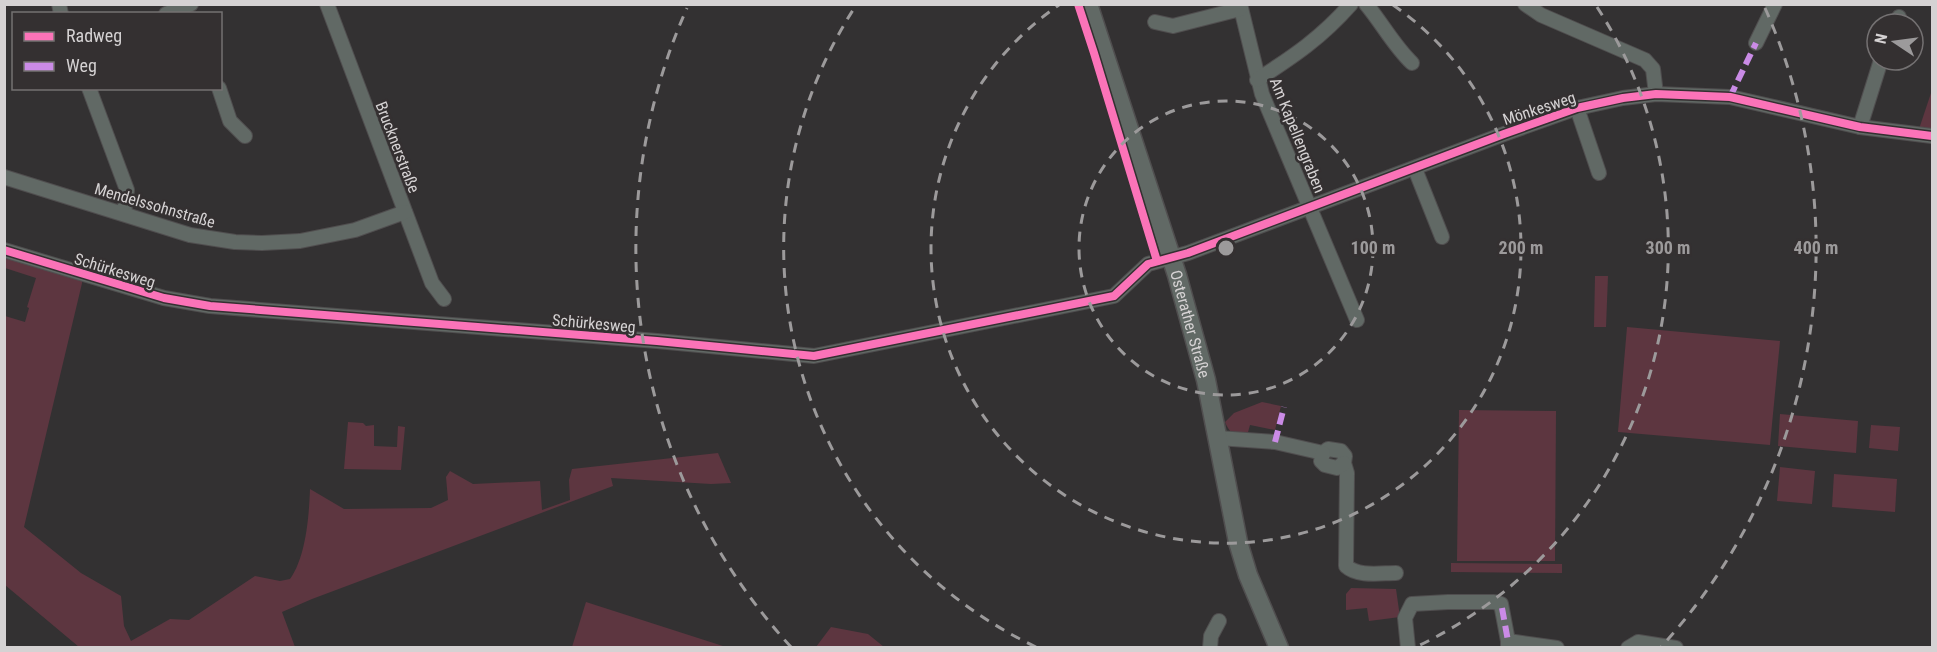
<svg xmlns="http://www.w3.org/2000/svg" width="1937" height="652" font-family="'Roboto Condensed',sans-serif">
<rect width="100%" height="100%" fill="#333132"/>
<g fill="#5d3640">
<polygon points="1932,90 1932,134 1918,132"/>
<path d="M 4,255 L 83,279 L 24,527 L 81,573 L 121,596 L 124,626 L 131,641 L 170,619 L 189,620 L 255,576 L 280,581 L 290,579 C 306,557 309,516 310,489 L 344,509 L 431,508 L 448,500 L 446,477 L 450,471 L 473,484 L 540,481 L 542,510 L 570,500 L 569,480 L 572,469 L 718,453 L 731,483 L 711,484 L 611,478 L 613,486 L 312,599 L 282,612 L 295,647 L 79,647 L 5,585 L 5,316 L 25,322 L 29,308 L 27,307 L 36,278 L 5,268 Z"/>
<polygon points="1595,276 1608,276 1606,327 1594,327"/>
<polygon points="1627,327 1780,341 1770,445 1618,432"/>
<path d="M 1262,402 L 1281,406 L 1275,430 L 1250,425 L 1247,436 C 1235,436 1230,434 1225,422 L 1234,413 Z"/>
<polygon points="1459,410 1556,411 1555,561 1457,561"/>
<polygon points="1780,414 1858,421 1856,453 1778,446"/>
<polygon points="348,422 363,423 366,426 374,425 374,446 397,447 398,426 405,427 401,470 344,469"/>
<polygon points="1871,425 1900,427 1898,451 1869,448"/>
<polygon points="1780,467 1815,471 1812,504 1777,501"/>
<polygon points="1834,474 1897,479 1895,512 1832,507"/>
<polygon points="1451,563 1562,564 1562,573 1451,572"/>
<polygon points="1351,588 1396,589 1400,617 1369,621 1367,608 1346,610 1346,594"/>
<polygon points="586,602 726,647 572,647"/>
<polygon points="831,627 868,634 884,647 816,647"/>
</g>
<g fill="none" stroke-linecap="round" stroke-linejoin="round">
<g stroke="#504e4f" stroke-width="16">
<g id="minor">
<polyline points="59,4 61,14"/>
<polyline points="327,4 432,283 444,299"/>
<polyline points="1240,4 1262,94 1357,320"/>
<path d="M 1366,4 C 1382,23 1394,46 1412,63"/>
<polyline points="1525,4 1541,15 1645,60 1653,69 1656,94"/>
<polyline points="166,14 191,4"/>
<polyline points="1155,22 1173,26 1240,9"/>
<polyline points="1895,24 1899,17"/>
<polyline points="1756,43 1775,4"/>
<path d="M 1257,80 C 1294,56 1321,38 1351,4"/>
<polyline points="89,88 127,190 124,214"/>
<polyline points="219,88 230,121 245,136"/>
<polyline points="1577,108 1599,173"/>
<polyline points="1860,127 1881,60"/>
<polyline points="1415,169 1442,237"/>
<polyline points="4,177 190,235 235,242 262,243 300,241 355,230 405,212"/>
<polyline points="4,250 164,298 210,306 657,341 814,356 1114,296 1148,264 1188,253 1504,134 1577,108 1623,98 1656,94 1730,97 1860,127 1932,136"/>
<path d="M 1218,438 L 1275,442 L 1323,453 L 1328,449 L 1341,451 L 1345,456 L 1344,463 L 1347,473 L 1346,566 C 1358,577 1380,573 1396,573"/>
<polyline points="1323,453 1321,461 1325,465 1337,468 1344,463"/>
<polyline points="1210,648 1211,636 1219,621"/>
<polyline points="1408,648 1405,618 1412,604 1448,602 1494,602 1501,604 1508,641"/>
<polyline points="1508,648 1508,641 1557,648"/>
<polyline points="1628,648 1638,642 1676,648"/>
</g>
</g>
<g stroke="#504e4f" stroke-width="21">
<g id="major">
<path id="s1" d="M 1088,4 L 1177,275 L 1206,380 L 1238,542 L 1248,575 L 1279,648"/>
</g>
</g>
<use href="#minor" stroke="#616965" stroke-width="14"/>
<use href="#major" stroke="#616965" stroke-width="18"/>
<g stroke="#ca8be6" stroke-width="6" stroke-dasharray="12 6" stroke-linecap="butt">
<polyline points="1730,97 1756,43"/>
<polyline points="1275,442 1284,407"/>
<polyline points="1502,608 1508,641"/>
</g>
<g stroke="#343031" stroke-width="11">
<g id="cycleway">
<polyline points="1078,4 1094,53 1157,261"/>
<polyline points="4,250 164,298 210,306 657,341 814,356 1114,296 1148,264 1188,253 1504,134 1577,108 1623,98 1656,94 1730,97 1860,127 1932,136"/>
</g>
</g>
<use href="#cycleway" stroke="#fb73b8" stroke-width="8"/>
</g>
<g fill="none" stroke="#9c9a9b" stroke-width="3" stroke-dasharray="10 8">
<circle cx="1226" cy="248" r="147"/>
<path d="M1393 5A295 295 0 1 1 1059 5"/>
<path d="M1036 647A442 442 0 0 1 855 7M1597 7A442 442 0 0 1 1416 647"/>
<path d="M791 647A590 590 0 0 1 687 8M1765 8A590 590 0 0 1 1661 647"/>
</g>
<g text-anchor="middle" stroke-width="5" stroke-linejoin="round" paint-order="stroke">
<g font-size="16" fill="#d5d2d3" stroke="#343031">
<text transform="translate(1539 108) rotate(-18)" y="6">Mönkesweg</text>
<text transform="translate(1298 135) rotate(68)" y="6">Am Kapellengraben</text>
<text transform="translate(398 147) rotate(69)" y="6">Brucknerstraße</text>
<text transform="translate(155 205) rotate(16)" y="6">Mendelssohnstraße</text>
<text transform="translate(115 270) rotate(17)" y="6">Schürkesweg</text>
<text transform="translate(594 323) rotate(5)" y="6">Schürkesweg</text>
<text dy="6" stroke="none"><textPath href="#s1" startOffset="336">Osterather Straße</textPath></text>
</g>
</g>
<circle cx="1226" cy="248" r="9" fill="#9c9a9b" stroke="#343031" stroke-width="3"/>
<g font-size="18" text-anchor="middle" font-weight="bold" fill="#9c9a9b" stroke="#343031" stroke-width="5" stroke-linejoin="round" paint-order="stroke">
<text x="1373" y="254">100 m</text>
<text x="1521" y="254">200 m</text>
<text x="1668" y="254">300 m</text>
<text x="1816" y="254">400 m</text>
</g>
<rect width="1937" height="652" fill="none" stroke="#d5d2d3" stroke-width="12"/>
<rect x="12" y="12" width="210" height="78" fill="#343031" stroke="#747172" stroke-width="1.5"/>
<rect x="24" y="32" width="30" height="9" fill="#fb73b8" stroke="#747172" stroke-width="1.5"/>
<text x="66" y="42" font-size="18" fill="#d5d2d3">Radweg</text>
<rect x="24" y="62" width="30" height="9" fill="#ca8be6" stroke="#747172" stroke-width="1.5"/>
<text x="66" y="72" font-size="18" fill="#d5d2d3">Weg</text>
<g transform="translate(1895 42) rotate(283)"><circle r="28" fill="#343031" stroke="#747172" stroke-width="1.5"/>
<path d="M0-4.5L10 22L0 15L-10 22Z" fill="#9c9a9b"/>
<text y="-9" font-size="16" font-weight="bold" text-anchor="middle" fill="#d5d2d3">N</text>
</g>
</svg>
